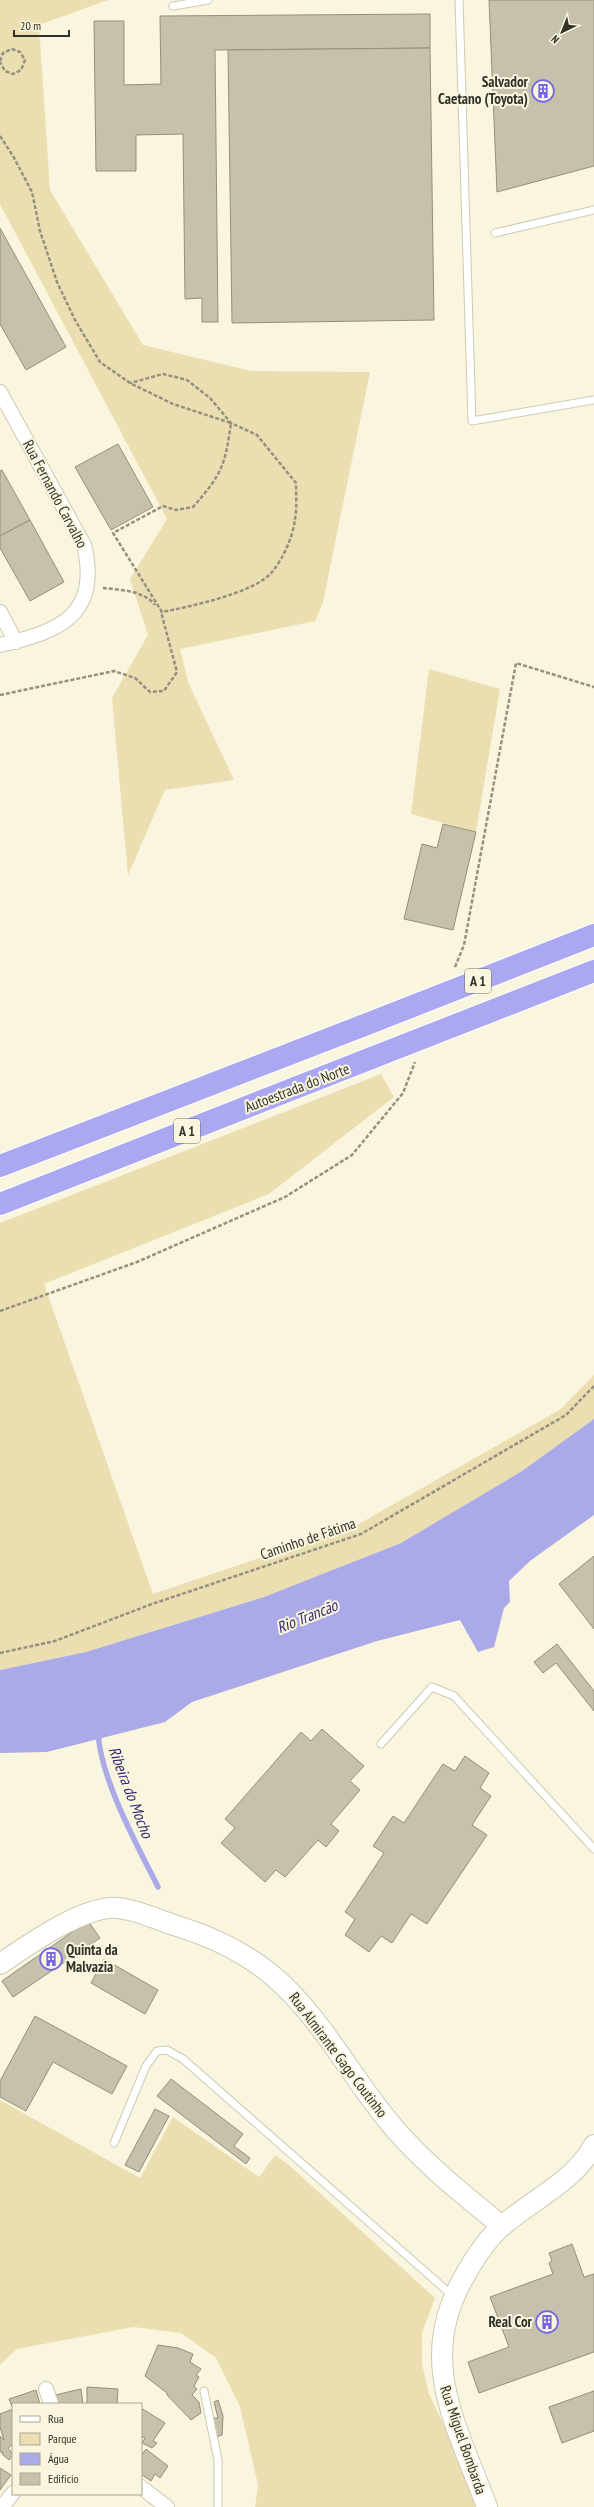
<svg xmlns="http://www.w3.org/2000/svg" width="594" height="2507" font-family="'PT Sans Narrow',sans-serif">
<rect width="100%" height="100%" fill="#faf5de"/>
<g fill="#ebdfb2">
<polygon points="0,0 108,0 39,25 50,190 143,345 251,371 370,372 323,602 315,621 180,649 188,682 234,780 165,790 128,875 112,698 148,635 130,579 167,519 0,204"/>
<polygon points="429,669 500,689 476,832 411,814"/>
<polygon points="381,1074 394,1097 269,1194 44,1284 153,1594 357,1525 561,1409 594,1375 594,1419 522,1471 401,1543 264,1597 86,1652 0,1670 0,1223"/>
<polygon points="0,2100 140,2178 173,2117 259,2177 275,2155 289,2165 435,2298 422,2333 422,2364 429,2394 455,2448 476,2507 255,2507 258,2485 240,2407 216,2358 181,2333 133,2327 17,2349 0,2365"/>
</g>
<polygon fill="#abaae8" points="594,1419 594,1515 530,1561 509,1581 510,1602 504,1608 494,1647 478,1652 460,1620 377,1641 192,1702 165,1722 47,1752 0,1753 0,1670 86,1652 264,1597 401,1543 522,1471"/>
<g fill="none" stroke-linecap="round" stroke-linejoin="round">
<path stroke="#abaae8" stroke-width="5.5" d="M 98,1732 C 100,1778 137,1845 158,1887"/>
</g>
<g fill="#c6c1ac" stroke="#948f7b">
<polygon points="489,0 594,0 594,166 497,192"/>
<polygon points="430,14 430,48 215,50 218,322 202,322 202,298 185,299 183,134 136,135 136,171 96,171 94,21 124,21 124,85 161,84 160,16"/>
<polygon points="430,48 434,320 232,323 228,50"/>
<polygon points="0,228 66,347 26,370 0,324"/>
<polygon points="118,444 153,507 111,530 75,467"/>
<polygon points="2,470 30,520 0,536 0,471"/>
<polygon points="30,520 64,582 30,601 0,548 0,536"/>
<polygon points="443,824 476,832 453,930 404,919 422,844 437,848"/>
<polygon points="594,1556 594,1629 559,1584"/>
<polygon points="557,1644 594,1691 594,1711 556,1663 543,1673 534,1662"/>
<polygon points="322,1729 364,1766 350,1781 360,1790 331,1824 339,1831 326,1847 318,1840 285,1877 276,1870 265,1882 221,1843 235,1828 225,1819 301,1732 311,1741"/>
<polygon points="465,1756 489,1773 480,1788 491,1796 472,1825 487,1835 427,1924 411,1914 392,1943 381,1936 369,1952 345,1935 355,1919 345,1912 384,1853 373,1846 393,1816 404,1823 443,1764 455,1771"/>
<polygon points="88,1921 100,1938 13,1997 2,1981"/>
<polygon points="104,1959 158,1990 145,2014 91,1983"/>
<polygon points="35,2016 127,2066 112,2094 53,2062 26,2111 0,2097 0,2081"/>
<polygon points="171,2079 243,2134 234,2146 250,2158 246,2164 157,2096"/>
<polygon points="155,2109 169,2116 139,2172 125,2165"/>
<polygon points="572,2244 584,2277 594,2274 594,2352 479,2393 468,2362 509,2347 490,2297 553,2274 549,2263 552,2261 549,2253"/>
<polygon points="158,2345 178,2348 193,2354 190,2362 201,2369 196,2375 199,2377 194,2386 197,2389 192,2395 199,2402 201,2413 191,2420 167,2395 167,2393 145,2376"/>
<polygon points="87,2387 118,2389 117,2404 87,2404"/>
<polygon points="81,2389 83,2404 58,2404 55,2395"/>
<polygon points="36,2390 40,2404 13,2404 13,2444 8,2448 13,2455 9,2460 2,2454 3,2452 0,2452 0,2436 4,2440 0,2427 0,2414 13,2409 9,2399"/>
<polygon points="594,2391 594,2431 562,2443 549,2407"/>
<polygon points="218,2400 223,2416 222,2435 216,2437 212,2418 218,2418 214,2402"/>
<polygon points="141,2408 165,2423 153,2441 157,2443 152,2448 142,2443 145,2438 141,2436"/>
<polygon points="146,2449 168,2466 160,2478 155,2474 151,2481 141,2474 141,2456"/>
<polygon points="0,2468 11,2475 0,2490"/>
</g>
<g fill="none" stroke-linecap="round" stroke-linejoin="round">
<g stroke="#cfcab4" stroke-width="9">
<g id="lane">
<polyline points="459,0 472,421 594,400"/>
<polyline points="173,6 208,0"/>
<polyline points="495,233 594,210"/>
<polyline points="381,1744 432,1687 454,1696 594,1849"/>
<polyline points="114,2143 146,2066 157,2051 167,2050 183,2059 453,2296"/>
<polyline points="204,2391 218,2460 218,2507"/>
</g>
</g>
<g stroke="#cfcab4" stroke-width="16">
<g id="street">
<path d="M 0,392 L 84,545 C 101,615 59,632 0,645"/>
<polyline points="0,612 16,642"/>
<polyline points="46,2389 51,2404"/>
<polyline points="141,2487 167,2507"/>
<polyline points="2,2507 13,2493"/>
</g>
</g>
<g stroke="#cfcab4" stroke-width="22">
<g id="secondary">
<path d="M 0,1964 C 28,1945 84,1905 118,1908 C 138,1910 158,1920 177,1926 C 216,1938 254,1957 283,1985 C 327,2027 355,2083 394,2128 C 426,2165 465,2196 502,2226"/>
<path d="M 487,2507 C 457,2425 416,2361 464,2277 C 474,2259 486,2240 502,2226 C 534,2198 573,2183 594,2145"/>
</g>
</g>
<g stroke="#fff" stroke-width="24">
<g id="highway">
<polyline points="0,1166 362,1026"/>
<polyline points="0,1204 374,1057"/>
</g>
</g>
<g stroke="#949181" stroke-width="2.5" stroke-dasharray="4 2" stroke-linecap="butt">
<polyline points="0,61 3,53 12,49 20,52 25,60 21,70 13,74 5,71 0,62"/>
<path d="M 0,136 L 13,156 L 32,192 L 40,231 L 57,282 L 75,320 L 100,362 L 130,383 L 173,404 L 231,423 C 225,466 222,474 193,507 L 176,510 L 163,506 L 113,533 L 162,612 C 188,607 255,593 272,572 C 283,559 293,537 295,519 C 297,508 296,495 296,483 L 257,435 L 231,423 L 210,398 L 187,380 L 163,374 L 130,383"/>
<path d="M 103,588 C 120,590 143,590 155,605"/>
<polyline points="0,695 114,671 135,678 150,692 164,691 177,672 161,612"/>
<polyline points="455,967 464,945 516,663 594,687"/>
<polyline points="0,1311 137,1262 285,1197 352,1155 403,1093 415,1062"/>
<polyline points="0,1653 55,1641 152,1604 361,1534 566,1415 594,1386"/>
</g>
<use href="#lane" stroke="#fff" stroke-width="7"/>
<use href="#street" stroke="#fff" stroke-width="14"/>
<use href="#secondary" stroke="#fff" stroke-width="20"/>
<use href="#highway" stroke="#aaa8f1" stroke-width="22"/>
<g stroke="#fff" stroke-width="24" stroke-linecap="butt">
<g id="highway-bridge">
<polyline points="362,1026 594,935"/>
<polyline points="374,1057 594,971"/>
</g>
</g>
<use href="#highway-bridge" stroke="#aaa8f1" stroke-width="22"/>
</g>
<defs>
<g id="building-ring" transform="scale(1.15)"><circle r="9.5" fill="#faf5de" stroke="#7566e1" stroke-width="1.5"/><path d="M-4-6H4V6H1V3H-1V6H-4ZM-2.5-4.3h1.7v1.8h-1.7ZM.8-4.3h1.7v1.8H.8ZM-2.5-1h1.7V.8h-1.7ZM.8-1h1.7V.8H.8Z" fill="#7566e1"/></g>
</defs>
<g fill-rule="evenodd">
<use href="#building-ring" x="543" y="91"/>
<use href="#building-ring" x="51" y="1959"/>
<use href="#building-ring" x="547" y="2322"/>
</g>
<g text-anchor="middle" stroke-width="4" stroke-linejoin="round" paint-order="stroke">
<g fill="#faf5de" stroke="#6f6c5f" stroke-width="1">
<rect x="465" y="969" width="26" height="24" rx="3"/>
<rect x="174" y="1119" width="26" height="24" rx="3"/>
</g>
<g font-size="14" font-weight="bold" fill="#333129">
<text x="478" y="986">A 1</text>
<text x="187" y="1136">A 1</text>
</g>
<g font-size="15" font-weight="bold" fill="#333129" stroke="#faf5de" text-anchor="end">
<text x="528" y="87">Salvador<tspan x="528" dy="17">Caetano (Toyota)</tspan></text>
<text x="66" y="1955" text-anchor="start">Quinta da<tspan x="66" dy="17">Malvazia</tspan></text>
<text x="532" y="2327">Real Cor</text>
</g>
<g font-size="15" fill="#333129" stroke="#faf5de">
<text transform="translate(55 494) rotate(62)" y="5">Rua Fernando Carvalho</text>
<text transform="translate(297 1088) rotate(-21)" y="5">Autoestrada do Norte</text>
<text transform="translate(308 1539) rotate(-19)" y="5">Caminho de Fátima</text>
<text transform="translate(338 2055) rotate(53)" y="5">Rua Almirante Gago Coutinho</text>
<text transform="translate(463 2440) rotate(71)" y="5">Rua Miguel Bombarda</text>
</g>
<g font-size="16" font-style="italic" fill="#342a71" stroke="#faf5de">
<text transform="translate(307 1616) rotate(-22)" y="6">Rio Trancão</text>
<text transform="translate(131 1792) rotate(69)" y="6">Ribeira do Mocho</text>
</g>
</g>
<rect x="12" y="2403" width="130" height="92" fill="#faf5de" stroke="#aaa796"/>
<rect x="20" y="2416" width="20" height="6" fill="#ffffff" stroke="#aaa796"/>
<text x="48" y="2423" font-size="12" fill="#333129">Rua</text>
<rect x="20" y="2433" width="20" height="12" fill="#ebdfb2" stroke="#aaa796"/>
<text x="48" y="2443" font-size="12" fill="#333129">Parque</text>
<rect x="20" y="2453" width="20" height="12" fill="#abaae8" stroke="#aaa796"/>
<text x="48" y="2463" font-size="12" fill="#333129">Água</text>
<rect x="20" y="2473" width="20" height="12" fill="#c6c1ac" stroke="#aaa796"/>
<text x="48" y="2483" font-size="12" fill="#333129">Edifício</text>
<g transform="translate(562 32) rotate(223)" stroke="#faf5de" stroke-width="3" paint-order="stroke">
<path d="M0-3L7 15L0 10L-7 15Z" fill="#333129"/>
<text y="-6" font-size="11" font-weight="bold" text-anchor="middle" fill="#333129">N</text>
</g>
<path d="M14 30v6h55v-6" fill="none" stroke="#333129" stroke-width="2"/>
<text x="20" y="30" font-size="12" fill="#333129" stroke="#faf5de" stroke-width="3" paint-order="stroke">20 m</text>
</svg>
